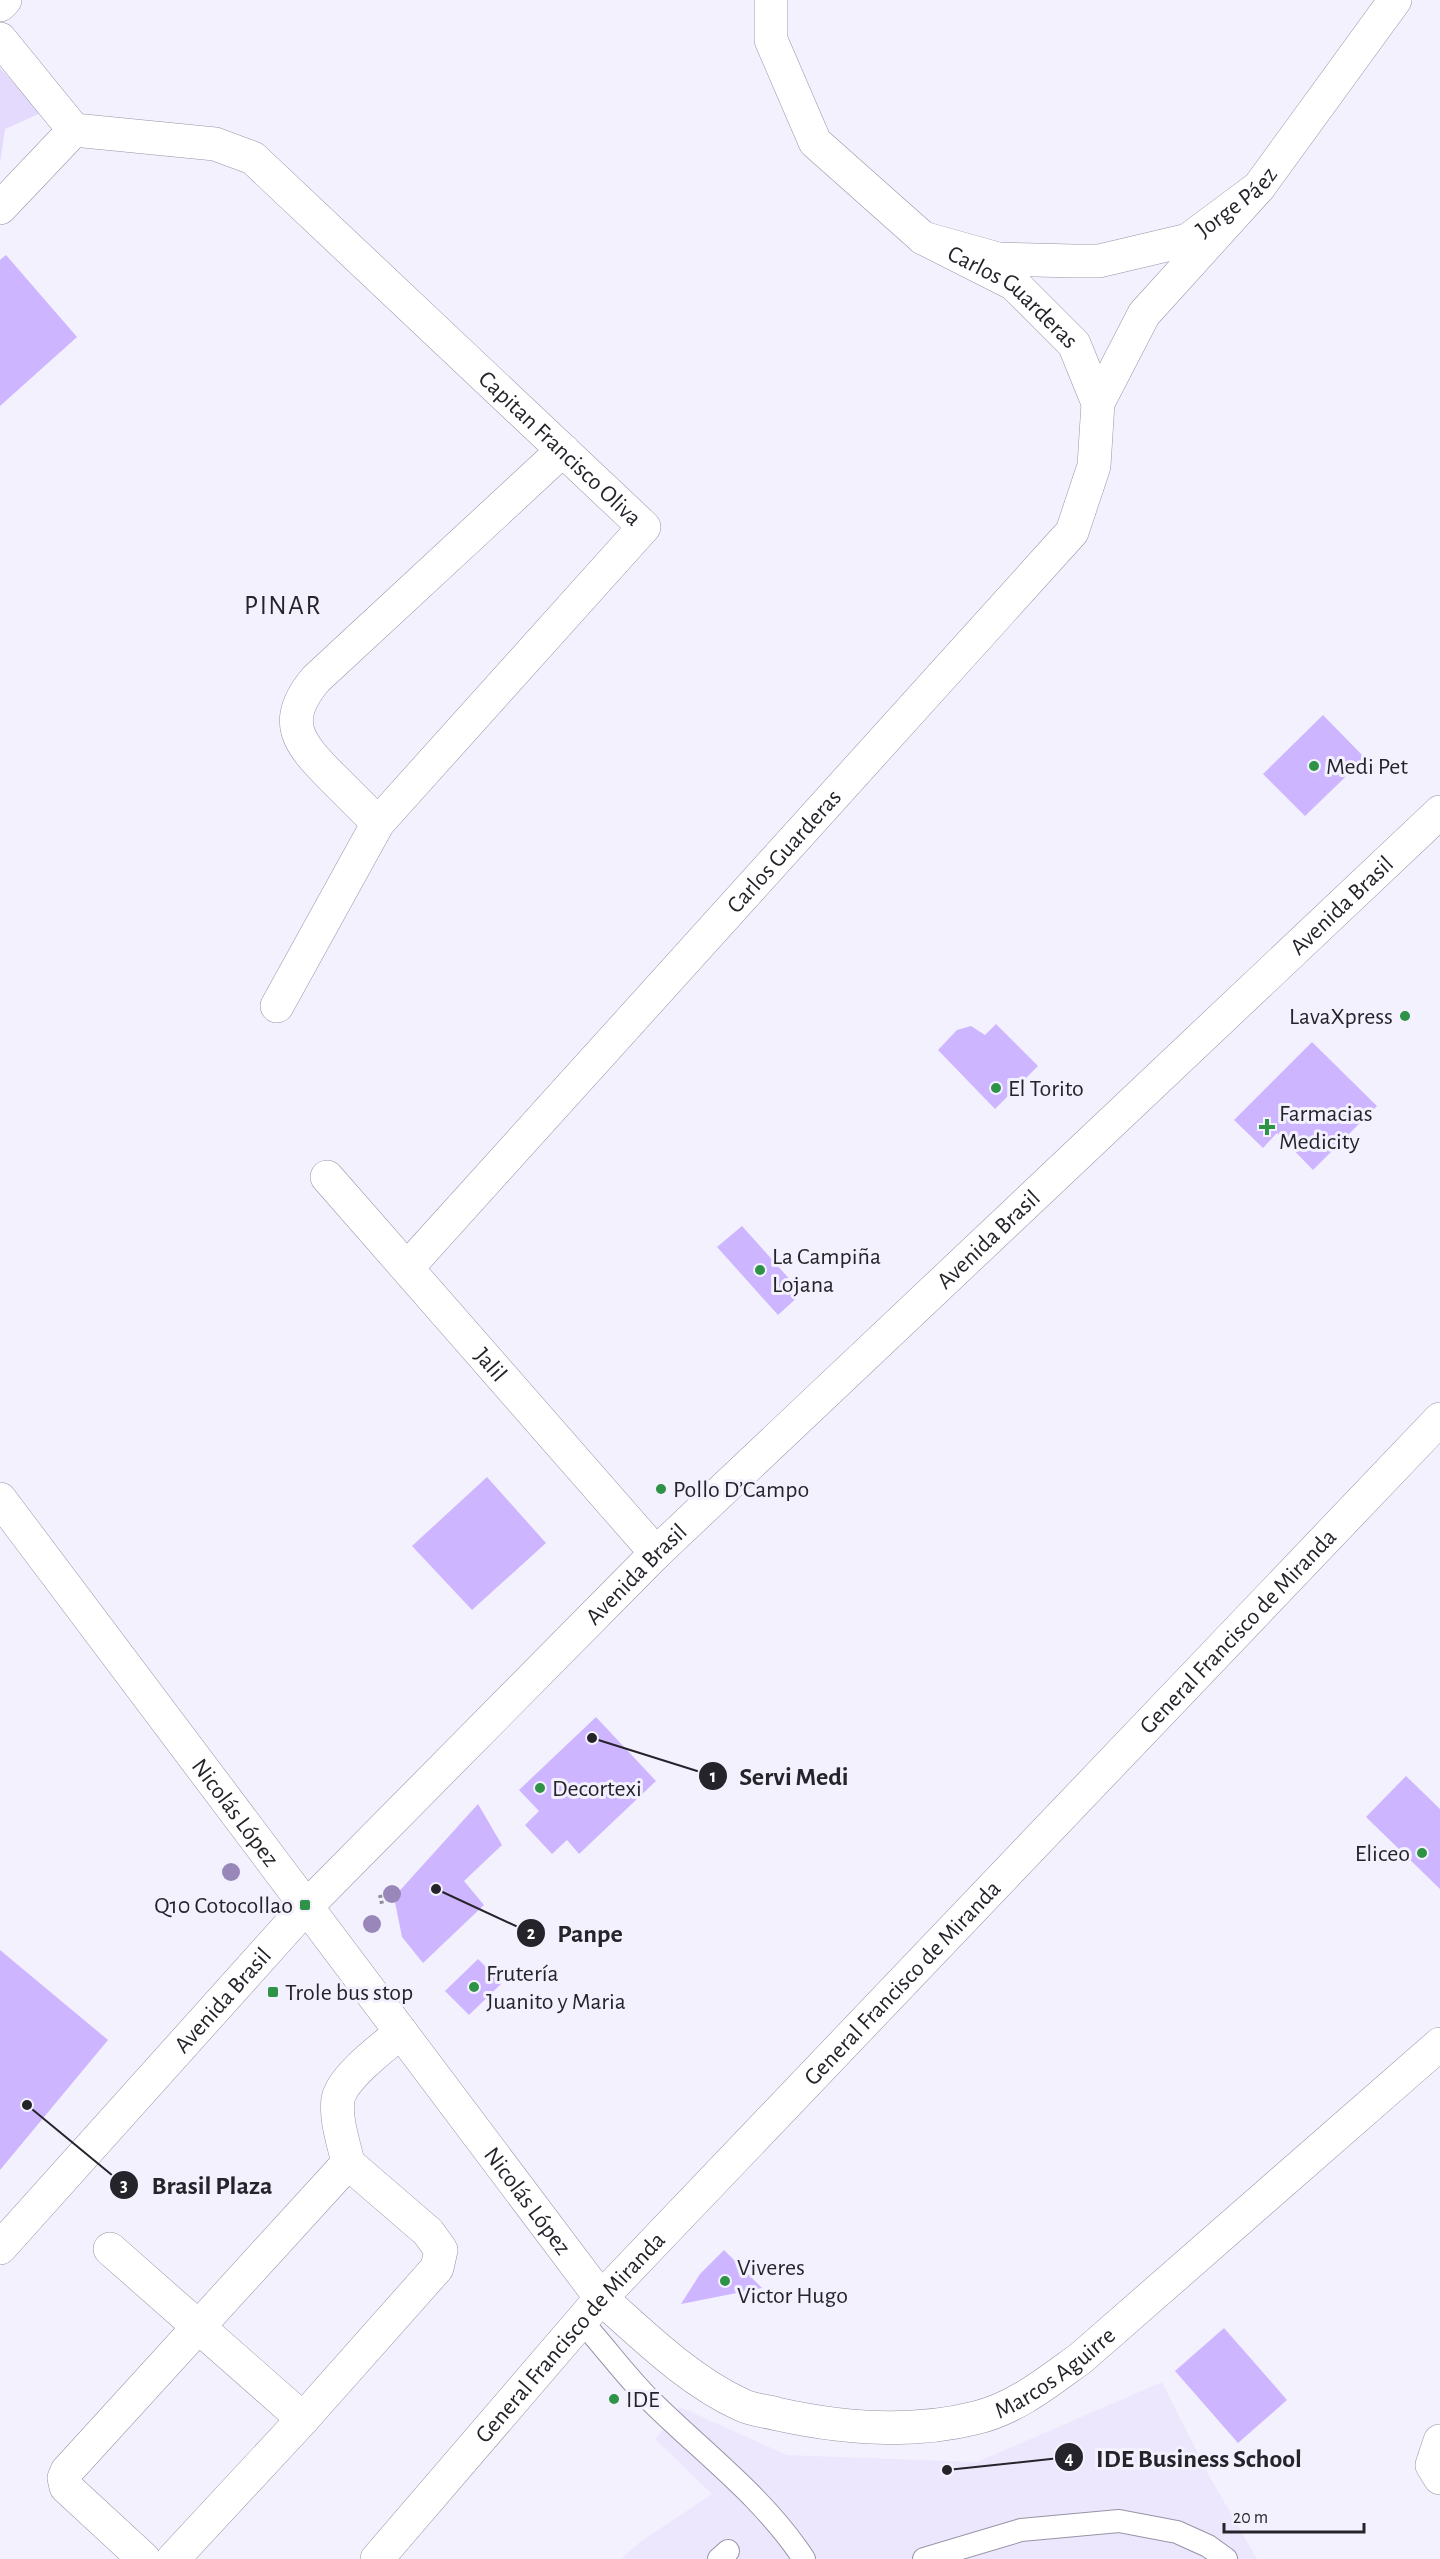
<svg xmlns="http://www.w3.org/2000/svg" width="1440" height="2559" font-family="'Alegreya Sans',sans-serif">
<rect width="100%" height="100%" fill="#f4f1fe"/>
<polygon fill="#ede7fe" points="1162,2382 1211,2479 1257,2559 621,2559 640,2542 712,2494 655,2439 680,2407 787,2455 977,2462"/>
<polygon fill="#e4dafe" points="0,68 41,113 5,129 0,163"/>
<g fill="#cdb6ff">
<polygon points="6,255 77,337 0,406 0,260"/>
<polygon points="1323,715 1365,758 1305,816 1263,774"/>
<polygon points="996,1024 1038,1066 995,1109 938,1050 957,1030 971,1026 985,1035"/>
<polygon points="1312,1042 1377,1106 1313,1170 1277,1133 1263,1148 1234,1120"/>
<polygon points="742,1226 802,1293 778,1315 717,1247"/>
<polygon points="487,1477 546,1543 472,1610 412,1546"/>
<polygon points="596,1717 656,1781 579,1854 567,1840 552,1854 525,1825 539,1811 519,1790"/>
<polygon points="1406,1776 1440,1809 1440,1889 1366,1817"/>
<polygon points="478,1804 502,1845 464,1881 484,1905 423,1963 402,1937 394,1897"/>
<polygon points="0,1950 108,2040 0,2170"/>
<polygon points="478,1959 502,1983 469,2015 445,1991"/>
<polygon points="724,2250 762,2288 681,2304 700,2274"/>
<polygon points="1224,2328 1287,2400 1238,2443 1175,2371"/>
</g>
<g fill="none" stroke-linecap="round" stroke-linejoin="round">
<g stroke="#9893a6" stroke-width="24">
<g id="lane">
<path d="M 581,2321 C 606,2348 628,2379 654,2404 C 706,2455 764,2498 804,2559"/>
<polyline points="719,2559 728,2551"/>
<polyline points="924,2559 1021,2530 1119,2521 1177,2532 1208,2546 1226,2559"/>
</g>
</g>
<g stroke="#9893a6" stroke-width="34">
<g id="street">
<path id="s1" d="M 771,0 L 771,40 L 815,142 L 923,238 L 1014,284 L 1074,344 L 1098,403"/>
<polyline points="0,5 5,0"/>
<path id="s2" d="M 0,39 L 74,130 L 215,144 L 253,158 L 644,527 L 378,823 L 277,1006"/>
<polyline points="0,208 74,130"/>
<path id="s3" d="M 923,238 L 998,259 L 1073,261 L 1099,261 L 1188,240 L 1259,187 L 1395,0"/>
<path d="M 378,823 C 363,808 347,792 332,777 C 298,743 280,721 316,679 L 563,450"/>
<path id="s4" d="M 327,1177 L 656,1553"/>
<path id="s5" d="M 407,1268 L 1072,532 L 1094,466 L 1098,403 L 1144,314 L 1259,187"/>
<path id="s6" d="M 0,1499 L 601,2298 C 644,2336 689,2381 742,2405 C 752,2410 766,2411 777,2414 C 840,2428 911,2434 975,2418 C 1015,2409 1049,2381 1081,2358 L 1440,2044"/>
<polyline points="110,2249 303,2419 173,2559"/>
<polyline points="303,2419 437,2268 441,2250 428,2232 348,2163"/>
<polyline points="1440,2441 1432,2465 1440,2478"/>
<path d="M 144,2559 L 66,2487 L 64,2478 L 67,2471 L 348,2163 C 344,2144 335,2119 338,2099 C 343,2076 384,2047 401,2032"/>
<path id="s7" d="M 377,2559 L 601,2298 L 1440,1419"/>
</g>
</g>
<g stroke="#9893a6" stroke-width="34">
<g id="secondary">
<path id="s8" d="M 0,2248 L 306,1907 L 656,1553 L 1440,812"/>
</g>
</g>
<polyline stroke="#928f99" stroke-width="4" stroke-dasharray="3 3" stroke-linecap="butt" points="380,1895 382,1904"/>
<use href="#lane" stroke="#fff" stroke-width="22"/>
<use href="#street" stroke="#fff" stroke-width="33"/>
<use href="#secondary" stroke="#fff" stroke-width="33"/>
</g>
<g fill="#9a87ba">
<circle cx="231" cy="1872" r="9"/>
<circle cx="392" cy="1894" r="9"/>
<circle cx="372" cy="1924" r="9"/>
</g>
<g fill="#2e9247" stroke="#f4f1fe" stroke-width="2">
<circle cx="1314" cy="766" r="6"/>
<circle cx="1405" cy="1016" r="6"/>
<circle cx="996" cy="1088" r="6"/>
<path d="M1264 1118h6v6h6v6h-6v6h-6v-6h-6v-6h6z"/>
<circle cx="760" cy="1270" r="6"/>
<circle cx="661" cy="1489" r="6"/>
<circle cx="540" cy="1788" r="6"/>
<circle cx="1422" cy="1853" r="6"/>
<rect x="299" y="1899" width="12" height="12" rx="3"/>
<circle cx="474" cy="1987" r="6"/>
<rect x="267" y="1986" width="12" height="12" rx="3"/>
<circle cx="725" cy="2281" r="6"/>
<circle cx="614" cy="2399" r="6"/>
</g>
<g text-anchor="middle" stroke-width="6" stroke-linejoin="round" paint-order="stroke">
<g font-size="24" fill="#26242b" stroke="#f4f1fe">
<text dy="8" stroke="none"><textPath href="#s3" startOffset="332">Jorge Páez</textPath></text>
<text dy="8" stroke="none"><textPath href="#s1" startOffset="404">Carlos Guarderas</textPath></text>
<text dy="8" stroke="none"><textPath href="#s2" startOffset="722">Capitan Francisco Oliva</textPath></text>
<text dy="8" stroke="none"><textPath href="#s5" startOffset="562">Carlos Guarderas</textPath></text>
<text dy="8" stroke="none"><textPath href="#s8" startOffset="1899">Avenida Brasil</textPath></text>
<text dy="8" stroke="none"><textPath href="#s8" startOffset="1413">Avenida Brasil</textPath></text>
<text dy="8" stroke="none"><textPath href="#s4" startOffset="249">Jalil</textPath></text>
<text dy="8" stroke="none"><textPath href="#s8" startOffset="927">Avenida Brasil</textPath></text>
<text dy="8" stroke="none"><textPath href="#s7" startOffset="1266">General Francisco de Miranda</textPath></text>
<text dy="8" stroke="none"><textPath href="#s6" startOffset="392">Nicolás López</textPath></text>
<text dy="8" stroke="none"><textPath href="#s7" startOffset="780">General Francisco de Miranda</textPath></text>
<text dy="8" stroke="none"><textPath href="#s8" startOffset="333">Avenida Brasil</textPath></text>
<text dy="8" stroke="none"><textPath href="#s6" startOffset="878">Nicolás López</textPath></text>
<text dy="8" stroke="none"><textPath href="#s7" startOffset="294">General Francisco de Miranda</textPath></text>
<text dy="8" stroke="none"><textPath href="#s6" startOffset="1506">Marcos Aguirre</textPath></text>
</g>
<g font-size="24" fill="#26242b" stroke="#f4f1fe" text-anchor="start">
<text x="1326" y="774">Medi Pet</text>
<text x="1393" y="1024" text-anchor="end">LavaXpress</text>
<text x="1008" y="1096">El Torito</text>
<text x="1279" y="1121">Farmacias<tspan x="1279" dy="28">Medicity</tspan></text>
<text x="772" y="1264">La Campiña<tspan x="772" dy="28">Lojana</tspan></text>
<text x="673" y="1497">Pollo D’Campo</text>
<text x="552" y="1796">Decortexi</text>
<text x="1410" y="1861" text-anchor="end">Eliceo</text>
<text x="293" y="1913" text-anchor="end">Q10 Cotocollao</text>
<text x="486" y="1981">Frutería<tspan x="486" dy="28">Juanito y Maria</tspan></text>
<text x="285" y="2000">Trole bus stop</text>
<text x="737" y="2275">Viveres<tspan x="737" dy="28">Victor Hugo</tspan></text>
<text x="626" y="2407">IDE</text>
</g>
<g font-size="27" letter-spacing="1.5" fill="#26242b" stroke="#f4f1fe">
<text x="283" y="614">PINAR</text>
</g>
</g>
<path fill="none" stroke="#26242b" stroke-width="2" d="M592 1738L713 1776M436 1889L531 1933M27 2105L124 2185M947 2470L1069 2457"/>
<g fill="#26242b" stroke="#f4f1fe" stroke-width="2">
<circle cx="592" cy="1738" r="6"/>
<circle cx="436" cy="1889" r="6"/>
<circle cx="27" cy="2105" r="6"/>
<circle cx="947" cy="2470" r="6"/>
<circle cx="713" cy="1776" r="15"/>
<circle cx="531" cy="1933" r="15"/>
<circle cx="124" cy="2185" r="15"/>
<circle cx="1069" cy="2457" r="15"/>
</g>
<g font-size="18" text-anchor="middle" font-weight="bold" fill="#fff">
<text x="713" y="1782">1</text>
<text x="531" y="1939">2</text>
<text x="124" y="2191">3</text>
<text x="1069" y="2464">4</text>
</g>
<g font-size="26" text-anchor="middle" font-weight="bold" fill="#26242b" stroke="#f4f1fe" stroke-width="6" stroke-linejoin="round" paint-order="stroke">
<text x="794" y="1785">Servi Medi</text>
<text x="590" y="1942">Panpe</text>
<text x="212" y="2194">Brasil Plaza</text>
<text x="1199" y="2467">IDE Business School</text>
</g>
<path d="M1224 2523v9h140v-9" fill="none" stroke="#26242b" stroke-width="3"/>
<text x="1233" y="2523" font-size="18" fill="#26242b" stroke="#f4f1fe" stroke-width="4.5" paint-order="stroke">20 m</text>
</svg>
